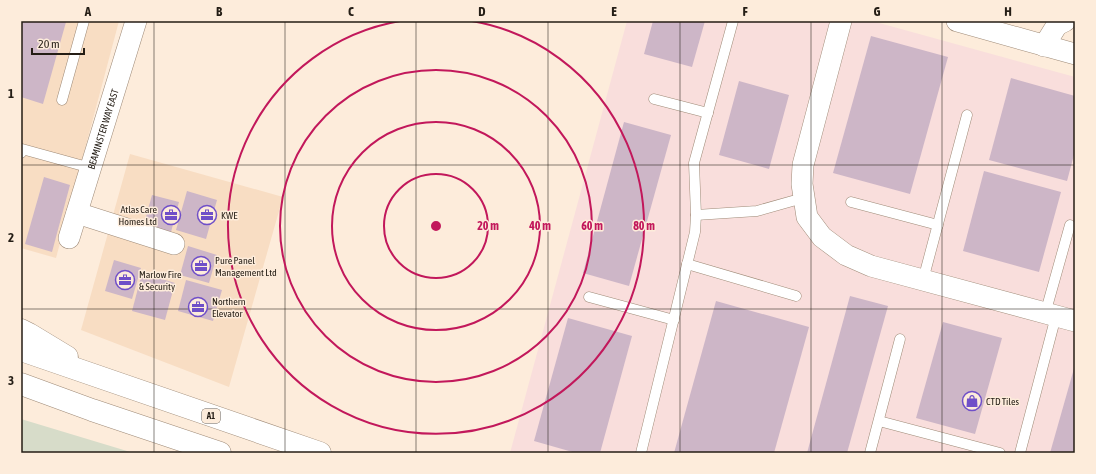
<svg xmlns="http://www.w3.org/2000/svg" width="1096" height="474" font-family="'Asap Condensed',sans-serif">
<rect width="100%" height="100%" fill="#fdecdb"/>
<g fill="#f8ddc3">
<polygon points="21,21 119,21 56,258 21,248"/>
<polygon points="130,154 283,197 229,387 81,330"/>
</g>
<polygon fill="#f9dedc" points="627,21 872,21 1075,77 1075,453 510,453"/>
<polygon fill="#d7dcc9" points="21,419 127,451 133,453 21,453"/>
<g fill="#cdb6c7">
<polygon points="21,21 61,21 66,22 43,104 21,97"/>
<polygon points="653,21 705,21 692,67 644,54"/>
<polygon points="871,36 948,57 910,194 833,173"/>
<polygon points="1011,78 1075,96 1075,151 1067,181 989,160"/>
<polygon points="739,81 789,95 769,169 719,155"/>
<polygon points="624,122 671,135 629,286 583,273"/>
<polygon points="984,171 1061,192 1039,272 963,251"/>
<polygon points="44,177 70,185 52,252 25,244"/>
<polygon points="187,191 217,200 206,239 176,230"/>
<polygon points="152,195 179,202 171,232 144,224"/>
<polygon points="188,246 217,255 209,283 180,275"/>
<polygon points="114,260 141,268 132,299 105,291"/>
<polygon points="142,273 175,283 165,320 132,311"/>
<polygon points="186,280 222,290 213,321 178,311"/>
<polygon points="850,296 888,306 847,453 807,453"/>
<polygon points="716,301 809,327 774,453 674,453"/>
<polygon points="568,318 632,336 600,453 576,453 534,441"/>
<polygon points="943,322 1002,338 975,434 916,418"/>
<polygon points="1075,365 1075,453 1050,453"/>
</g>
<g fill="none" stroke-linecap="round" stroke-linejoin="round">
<g stroke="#9f8b78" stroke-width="11">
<g id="lane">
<polyline points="654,99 708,113"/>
<polyline points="62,100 84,21"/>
<polyline points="21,153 22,149 91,168"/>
<polyline points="851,202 938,225"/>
<polyline points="696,215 757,211 803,198"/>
<polyline points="687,264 796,296"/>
<polyline points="923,280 967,115"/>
<polyline points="589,297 674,320"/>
<polyline points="1045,314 1070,225"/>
<polyline points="879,421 1000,453"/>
<polyline points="641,453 695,232 696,215 694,163 733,21"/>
<polyline points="870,453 900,339"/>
<polyline points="1020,453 1056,316"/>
</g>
</g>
<g stroke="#9f8b78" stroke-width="22">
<g id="street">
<polyline points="841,21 803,165 802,184 807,217 822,237 846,255 871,266 1075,321"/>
<polyline points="957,21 1075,54"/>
<polyline points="1044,46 1057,25 1065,21"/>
<polyline points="77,213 174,244"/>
<path id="s1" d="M 69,238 L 136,21"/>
</g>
</g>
<g stroke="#9f8b78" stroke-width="23">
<g id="highway">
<polyline points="21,330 29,334 67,357"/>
<polyline points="21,350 320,453"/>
<polyline points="21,384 92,410 220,453"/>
</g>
</g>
<use href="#lane" stroke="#fff" stroke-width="10"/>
<use href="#street" stroke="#fff" stroke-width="21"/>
<use href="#highway" stroke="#fff" stroke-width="22"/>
</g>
<path fill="none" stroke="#241d15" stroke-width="1" stroke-opacity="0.55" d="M 154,21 L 154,453M 285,21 L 285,453M 416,21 L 416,453M 548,21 L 548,453M 680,21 L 680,453M 811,21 L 811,453M 942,21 L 942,453M 21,165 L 1075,165M 21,309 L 1075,309"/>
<g fill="none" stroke="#c2185b" stroke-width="2">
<circle cx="436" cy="226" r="52"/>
<circle cx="436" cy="226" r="104"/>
<circle cx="436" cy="226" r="156"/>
<path d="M472 21A208 208 0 1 1 400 21"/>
</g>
<defs>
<g id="office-ring" transform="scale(1)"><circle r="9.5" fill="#fdecdb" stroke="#6f4fc8" stroke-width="1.5"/><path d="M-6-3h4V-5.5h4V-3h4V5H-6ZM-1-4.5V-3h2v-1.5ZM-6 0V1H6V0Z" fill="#6f4fc8"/></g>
<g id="shop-ring" transform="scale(1)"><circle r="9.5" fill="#fdecdb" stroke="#6f4fc8" stroke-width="1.5"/><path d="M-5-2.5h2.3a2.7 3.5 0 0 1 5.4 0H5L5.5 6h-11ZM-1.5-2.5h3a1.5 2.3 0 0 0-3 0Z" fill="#6f4fc8"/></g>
</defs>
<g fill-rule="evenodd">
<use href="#office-ring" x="171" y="215"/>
<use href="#office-ring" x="207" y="215"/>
<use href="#office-ring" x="201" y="266"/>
<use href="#office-ring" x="125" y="280"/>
<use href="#office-ring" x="198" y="307"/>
<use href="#shop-ring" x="972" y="401"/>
</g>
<g text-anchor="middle" stroke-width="3" stroke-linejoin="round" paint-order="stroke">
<rect fill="#fdecdb" stroke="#655b50" stroke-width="1" x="202" y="409" width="18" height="14" rx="3"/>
<g font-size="9" font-weight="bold" fill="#241d15">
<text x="211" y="419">A1</text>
</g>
<g font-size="10" fill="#241d15" stroke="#fdecdb">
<text dy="4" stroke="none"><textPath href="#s1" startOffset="114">BEAMINSTER WAY EAST</textPath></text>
</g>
<g font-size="10" fill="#241d15" stroke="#fdecdb" text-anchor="start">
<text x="157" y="213" text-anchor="end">Atlas Care<tspan x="157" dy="12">Homes Ltd</tspan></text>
<text x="221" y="219">KWE</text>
<text x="215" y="264">Pure Panel<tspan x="215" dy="12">Management Ltd</tspan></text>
<text x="139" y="278">Marlow Fire<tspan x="139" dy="12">&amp; Security</tspan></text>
<text x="212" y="305">Northern<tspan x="212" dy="12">Elevator</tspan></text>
<text x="986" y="405">CTD Tiles</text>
</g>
</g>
<circle cx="436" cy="226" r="6" fill="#c2185b" stroke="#fdecdb" stroke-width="2"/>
<g font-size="12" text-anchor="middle" font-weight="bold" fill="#c2185b" stroke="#fdecdb" stroke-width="3" stroke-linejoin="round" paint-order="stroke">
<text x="488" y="230">20 m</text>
<text x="540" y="230">40 m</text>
<text x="592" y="230">60 m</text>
<text x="644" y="230">80 m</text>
</g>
<rect width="1096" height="474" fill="none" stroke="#fdecdb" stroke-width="44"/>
<path d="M32 48v6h52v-6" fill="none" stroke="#241d15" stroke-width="2"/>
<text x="38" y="48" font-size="12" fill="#241d15" stroke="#fdecdb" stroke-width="3" paint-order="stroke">20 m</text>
<rect x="22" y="22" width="1052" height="430" fill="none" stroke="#241d15" stroke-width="1.5"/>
<g font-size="13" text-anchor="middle" font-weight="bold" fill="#241d15">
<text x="88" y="16">A</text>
<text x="219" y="16">B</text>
<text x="351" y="16">C</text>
<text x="482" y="16">D</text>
<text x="614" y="16">E</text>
<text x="745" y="16">F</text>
<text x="877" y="16">G</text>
<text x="1008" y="16">H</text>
<text x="11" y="98">1</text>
<text x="11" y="242">2</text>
<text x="11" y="385">3</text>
</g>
</svg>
